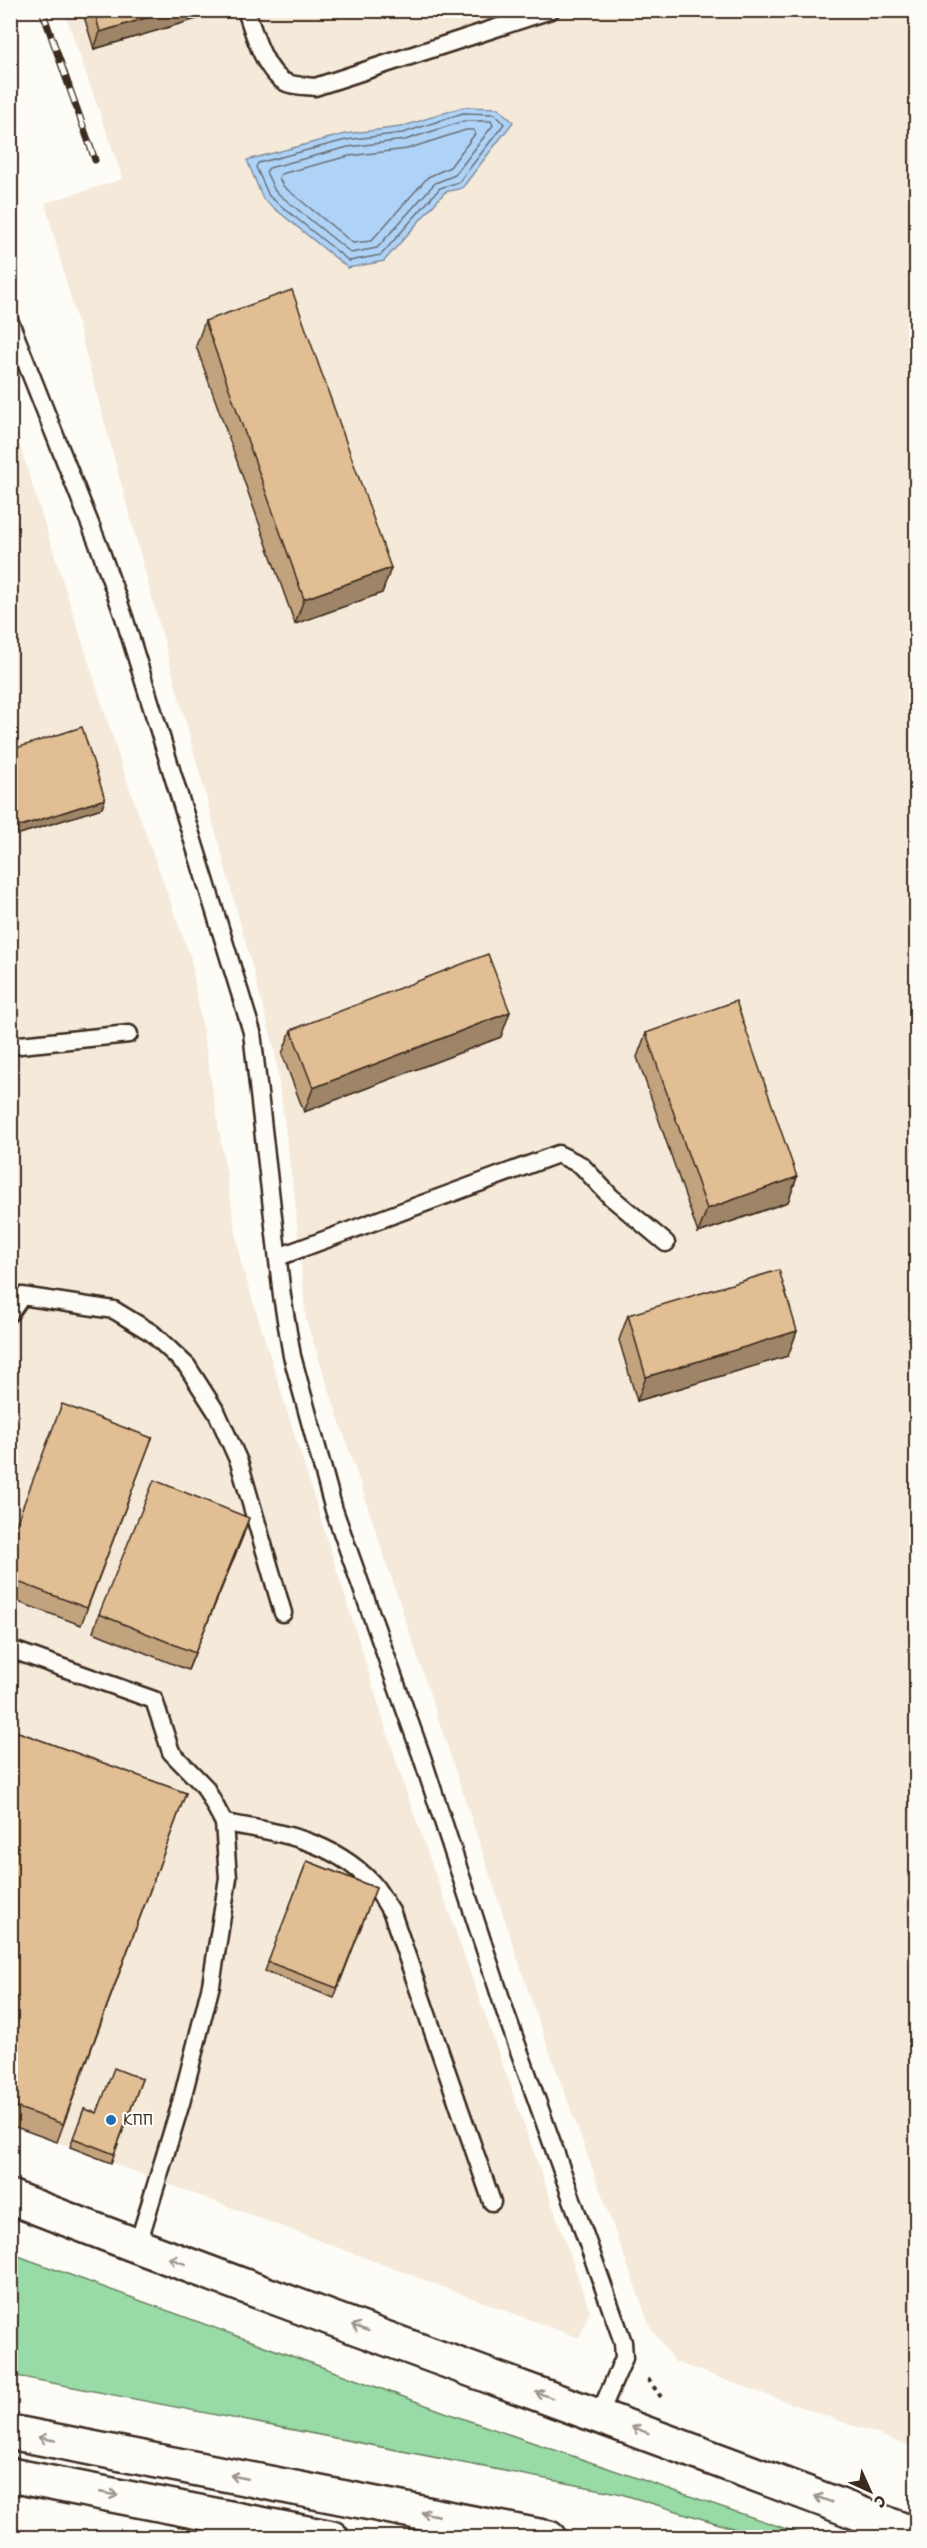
<svg xmlns="http://www.w3.org/2000/svg" width="927" height="2548" font-family="'Shantell Sans',sans-serif">
<rect width="100%" height="100%" fill="#fdfcf7"/>
<filter id="ink" filterUnits="userSpaceOnUse"><feTurbulence type="fractalNoise" baseFrequency=".0167" numOctaves="2"/><feDisplacementMap in="SourceGraphic" scale="12" xChannelSelector="R" yChannelSelector="G"/><feConvolveMatrix kernelMatrix="1 2 1 2 8 2 1 2 1" color-interpolation-filters="sRGB"/></filter>
<g filter="url(#ink)">
<g fill="#f5e9d9">
<polygon points="64,11 916,11 916,2448 675,2362 650,2327 537,2017 306,1320 295,1201 274,1047 45,203 123,179"/>
<polygon points="10,415 124,773 191,959 241,1263 404,1786 590,2311 579,2338 11,2125"/>
</g>
<polygon fill="#99dba6" stroke="#6a8262" stroke-width="1.5" points="10,2253 464,2419 810,2537 762,2537 618,2493 11,2375"/>
<polygon fill="#afd3f7" stroke="#818fa0" stroke-width="1.5" points="463,107 498,108 513,122 462,188 445,192 384,261 348,268 263,199 247,160 345,134 401,127"/>
<g fill="none" stroke-linecap="round" stroke-linejoin="round">
<g stroke="#696e75" stroke-width="1.5">
<polygon points="463,113 495,114 504,124 459,182 440,188 381,255 349,261 269,196 256,167 258,163 346,140 403,133"/>
<polygon points="464,121 491,121 493,125 455,175 435,183 377,248 351,253 275,191 266,172 269,168 348,147 405,140"/>
<polygon points="466,130 474,130 475,134 450,167 428,177 371,241 353,243 283,186 279,178 281,174 349,156 407,149"/>
</g>
<g stroke="#3b2a1e" stroke-width="21">
<g id="lane">
<path d="M 246,10 C 253,31 265,74 287,83 C 294,86 306,86 315,87 L 551,10"/>
<polyline points="10,322 100,549 124,617 252,1032 282,1296 292,1356 334,1510 422,1757 506,2014 623,2342 624,2358 599,2415"/>
<polyline points="10,1046 129,1034"/>
<polyline points="278,1257 558,1154 581,1165 611,1197 666,1243"/>
<polyline points="10,1313 22,1296 114,1310 152,1333 187,1366 217,1413 239,1462 283,1613"/>
<polyline points="10,1649 154,1700 171,1752 205,1787 224,1823 228,1878 211,1985 181,2103 137,2247"/>
<path d="M 224,1823 C 278,1832 332,1840 371,1882 C 379,1890 385,1903 392,1913 L 492,2202"/>
</g>
</g>
<g stroke="#3b2a1e" stroke-width="38">
<g id="secondary">
<path d="M 10,2197 C 311,2315 616,2419 916,2535"/>
<polyline points="10,2432 549,2538"/>
<polyline points="10,2475 332,2538"/>
</g>
</g>
<polyline stroke="#3b2a1e" stroke-width="4" stroke-dasharray="4.5 4.5" stroke-linecap="butt" points="648,2379 661,2397"/>
<use href="#lane" stroke="#fdfcf7" stroke-width="16"/>
<use href="#secondary" stroke="#fdfcf7" stroke-width="33"/>
<g stroke="#3b2a1e" stroke-width="7">
<polyline id="rail" points="42,10 95,160"/>
</g>
<use href="#rail" stroke="#fdfcf7" stroke-width="4.5" stroke-dasharray="14" stroke-linecap="butt"/>
</g>
<g fill="#c2a37e" stroke="#3b2a1e" stroke-width="1.5">
<polygon points="82,10 209,10 207,16 94,49"/>
<polygon points="205,321 391,568 382,593 295,624 196,346"/>
<polygon points="10,750 105,799 102,808 10,837"/>
<polygon points="291,1030 501,1037 304,1112 282,1054"/>
<polygon points="646,1033 797,1177 788,1202 698,1233 637,1057"/>
<polygon points="628,1315 797,1331 788,1356 637,1401 619,1340"/>
<polygon points="152,1438 81,1625 10,1599 10,1540"/>
<polygon points="243,1536 188,1670 93,1632 99,1614"/>
<polygon points="10,1729 186,1793 57,2142 10,2125"/>
<polygon points="307,1861 376,1888 334,1998 265,1971"/>
<polygon points="142,2079 111,2163 70,2147 84,2109 97,2113"/>
</g>
<g fill="#9e8567" stroke="#3b2a1e" stroke-width="1.5">
<polygon points="172,10 209,10 207,16 94,49 100,32"/>
<polygon points="391,568 382,593 295,624 304,599"/>
<polygon points="105,799 102,808 10,837 14,828"/>
<polygon points="510,1012 501,1037 304,1112 313,1088"/>
<polygon points="797,1177 788,1202 698,1233 707,1209"/>
<polygon points="797,1331 788,1356 637,1401 646,1377"/>
<polygon points="249,1518 243,1536 188,1670 195,1653"/>
</g>
<g fill="#e1be93" stroke="#3b2a1e" stroke-width="1.5">
<polygon points="94,10 172,10 100,32"/>
<polygon points="292,290 391,568 304,599 205,321"/>
<polygon points="82,727 105,799 14,828 10,819 10,750"/>
<polygon points="488,954 510,1012 313,1088 291,1030"/>
<polygon points="736,1001 797,1177 707,1209 646,1033"/>
<polygon points="779,1270 797,1331 646,1377 628,1315"/>
<polygon points="62,1404 152,1438 87,1608 10,1579 10,1540"/>
<polygon points="154,1480 249,1518 195,1653 99,1614"/>
<polygon points="10,1729 186,1793 63,2124 10,2105"/>
<polygon points="307,1861 376,1888 337,1988 268,1962"/>
<polygon points="114,2068 142,2079 114,2154 73,2138 84,2109 97,2113"/>
</g>
<defs><path id="oneway-shaft" d="M-6 0H5M1.5-3L5.5 0L1.5 3" fill="none" stroke-width="1.6" stroke-linecap="round" stroke-linejoin="round" transform="scale(1.5)"/></defs>
<g stroke="#9c938a">
<use href="#oneway-shaft" transform="translate(177 2261) rotate(-160)"/>
<use href="#oneway-shaft" transform="translate(360 2328) rotate(-160)"/>
<use href="#oneway-shaft" transform="translate(544 2395) rotate(-160)"/>
<use href="#oneway-shaft" transform="translate(640 2430) rotate(-159)"/>
<use href="#oneway-shaft" transform="translate(47 2439) rotate(-169)"/>
<use href="#oneway-shaft" transform="translate(239 2477) rotate(-169)"/>
<use href="#oneway-shaft" transform="translate(109 2494) rotate(11)"/>
<use href="#oneway-shaft" transform="translate(823 2499) rotate(-159)"/>
<use href="#oneway-shaft" transform="translate(430 2514) rotate(-169)"/>
</g>
</g>
<circle fill="#1f6fb2" stroke="#fdfcf7" stroke-width="2" cx="111" cy="2120" r="6"/>
<g text-anchor="middle" stroke-width="4.5" stroke-linejoin="round" paint-order="stroke">
<g font-size="15" fill="#3b2a1e" stroke="#fdfcf7" text-anchor="start">
<text x="123" y="2125">КПП</text>
</g>
</g>
<rect width="927" height="2548" fill="none" stroke="#fdfcf7" stroke-width="36"/>
<rect x="18" y="18" width="891" height="2512" fill="none" stroke="#3b2a1e" stroke-width="2" filter="url(#ink)"/>
<g transform="translate(870 2491) rotate(135)" stroke="#fdfcf7" stroke-width="4.5" paint-order="stroke">
<path d="M0-4.5L10 22L0 15L-10 22Z" fill="#3b2a1e"/>
<text y="-9" font-size="16" font-weight="bold" text-anchor="middle" fill="#3b2a1e">С</text>
</g>
</svg>
